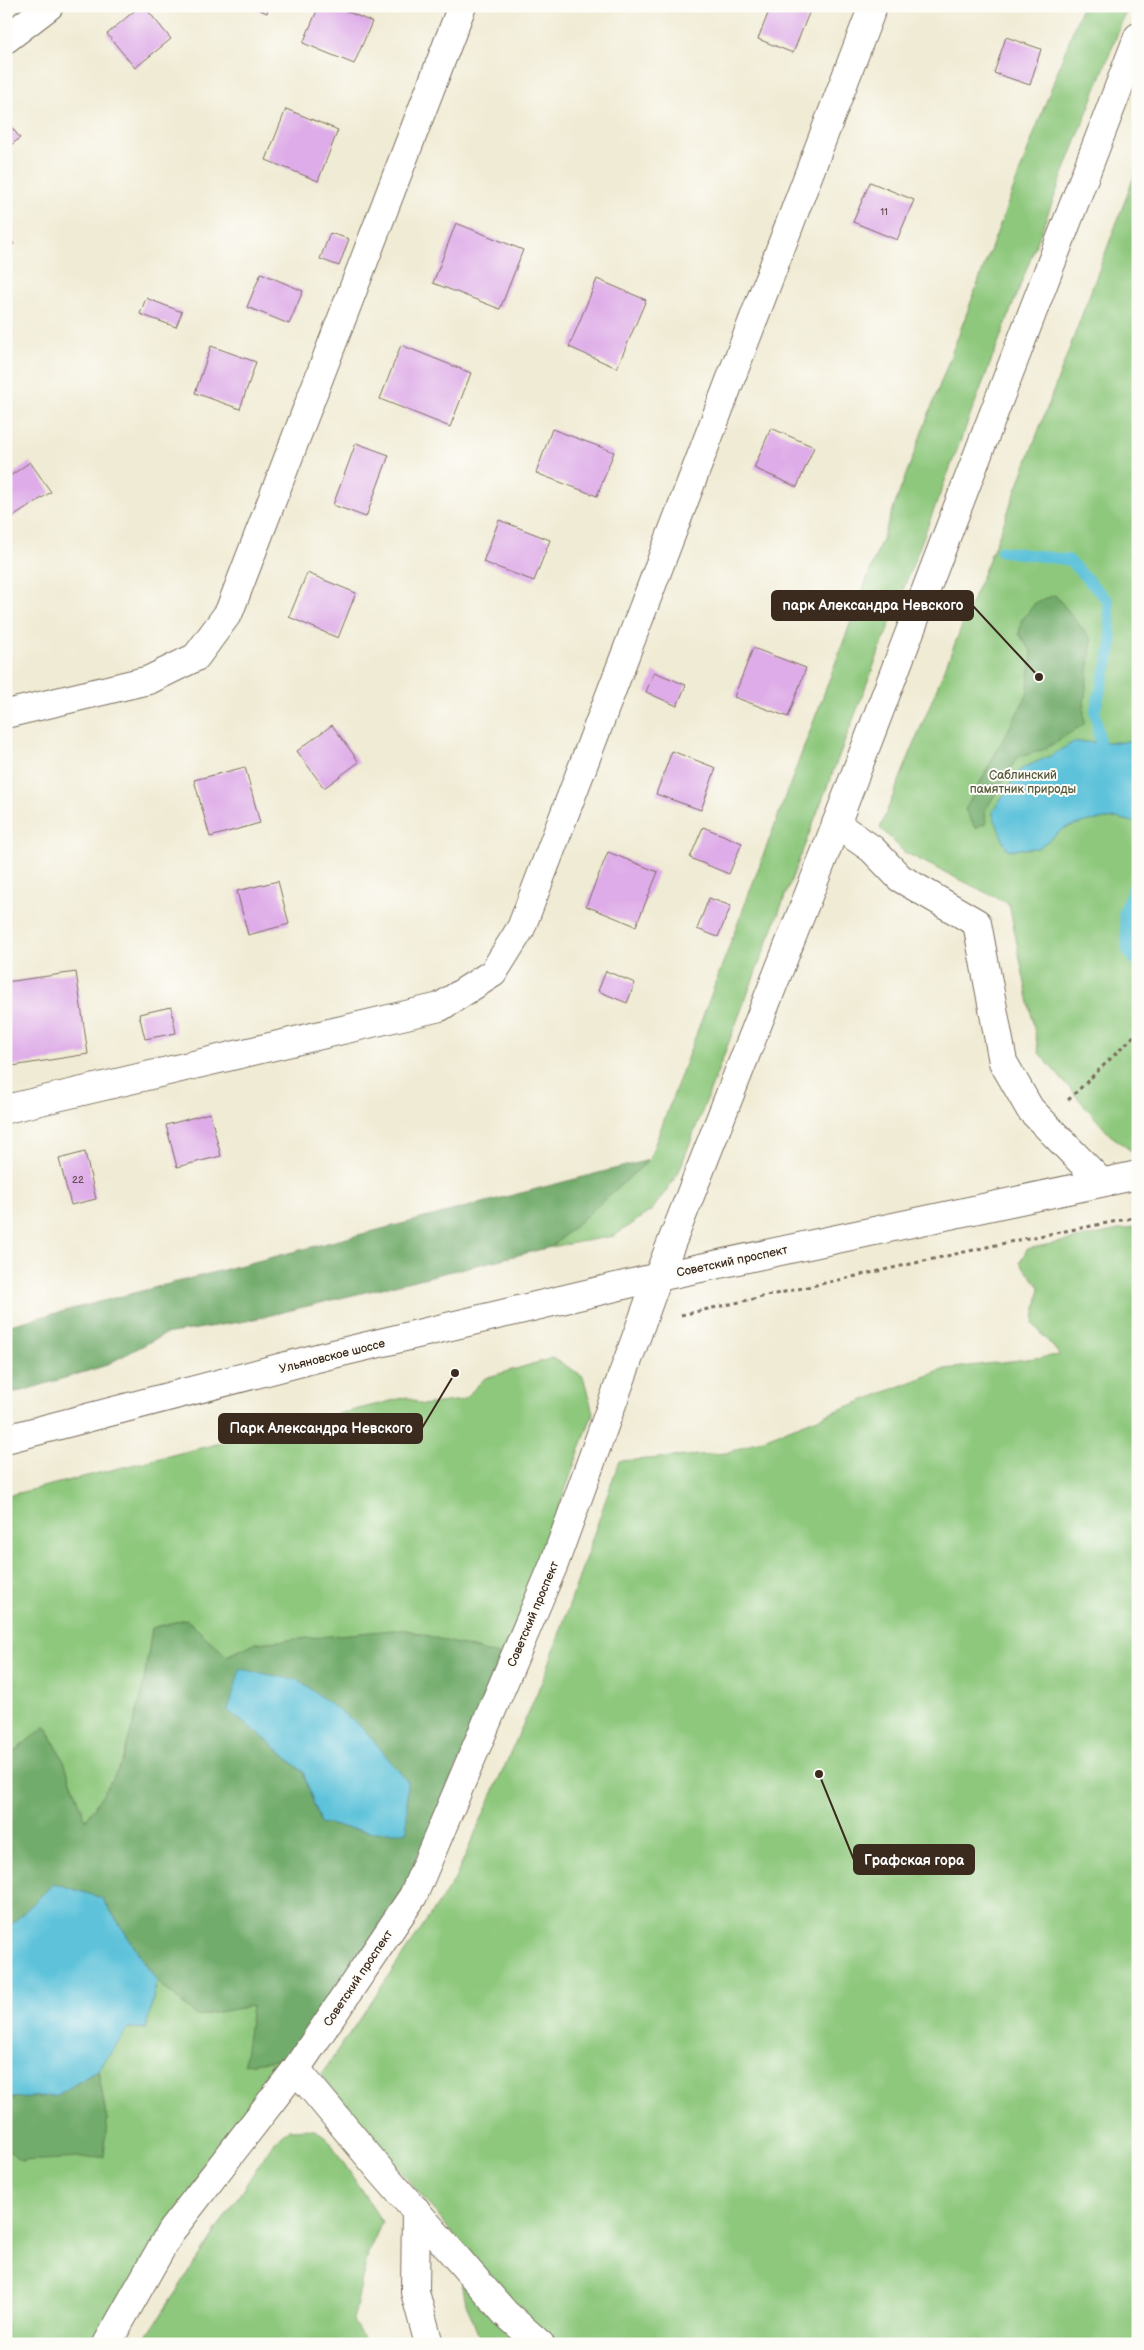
<svg xmlns="http://www.w3.org/2000/svg" width="1144" height="2350" font-family="'Balsamiq Sans',sans-serif">
<rect width="100%" height="100%" fill="#fdfcf7"/>
<filter id="ink" filterUnits="userSpaceOnUse"><feTurbulence type="fractalNoise" baseFrequency=".02" numOctaves="2"/><feDisplacementMap in="SourceGraphic" scale="10" xChannelSelector="R" yChannelSelector="G"/><feConvolveMatrix kernelMatrix="1 2 1 2 8 2 1 2 1" color-interpolation-filters="sRGB"/></filter>
<filter id="wash" filterUnits="userSpaceOnUse"><feTurbulence type="fractalNoise" baseFrequency=".0096" numOctaves="4" result="noise"/><feDisplacementMap in="SourceGraphic" scale="20" xChannelSelector="R" yChannelSelector="G"/><feGaussianBlur stdDeviation="1.12" result="paint"/><feColorMatrix in="noise" values="0 0 0 0 0 0 0 0 0 0 0 0 0 0 0 0 0 1.4 0 .05"/><feComposite in="paint" operator="in"/></filter>
<g filter="url(#wash)">
<rect width="100%" height="100%" fill="#f0ebd4"/>
<g fill="#8ec87d" stroke="#64794e">
<polygon points="1082,6 1128,6 678,1174 652,1210 614,1236 551,1247 649,1160"/>
<polygon points="1138,166 1138,1156 1110,1135 1039,1053 1009,904 904,852 880,828 1003,525"/>
<polygon points="1138,1226 1138,2344 535,2344 513,2306 321,2075 455,1879 547,1670 619,1461 727,1453 945,1369 1060,1355 1033,1324 1040,1287 1020,1263 1027,1249"/>
<polygon points="553,1358 583,1376 593,1413 505,1657 256,1643 226,1656 186,1619 152,1628 142,1695 121,1765 86,1821 64,1762 46,1726 6,1758 6,1496 407,1397 422,1405 463,1400 485,1378"/>
<polygon points="157,1981 197,2016 252,2005 295,2058 101,2344 6,2344 6,2147 20,2161 107,2121 98,2070 129,2028 146,2028"/>
<polygon points="315,2129 330,2142 382,2222 368,2253 353,2321 367,2344 142,2344 275,2140 288,2130"/>
<polygon points="460,2273 524,2344 482,2344 466,2303"/>
</g>
<g fill="#72ac6c" stroke="#566b45" fill-rule="evenodd">
<polygon points="1055,595 1092,640 1084,704 1084,724 1045,749 1017,758 985,811 986,823 975,828 965,810 1027,695 1032,653 1019,634 1021,621 1036,602"/>
<polygon points="649,1160 551,1247 246,1321 165,1334 104,1366 22,1391 6,1393 6,1326"/>
<path d="M 186,1619 L 227,1656 L 256,1643 L 403,1629 L 505,1657 L 403,1890 L 295,2058 L 244,2064 L 252,2006 L 197,2016 L 157,1981 L 102,1898 L 6,1941 L 6,1758 L 46,1726 L 64,1762 L 86,1820 L 121,1765 L 142,1695 L 152,1628 ZM 240,1669 L 370,1832 L 320,1823 L 303,1772 L 268,1741 Z"/>
<polygon points="98,2070 107,2121 104,2157 20,2161 6,2147 6,2098 56,2096"/>
</g>
<g fill="#5dc2da" stroke="#4c767c">
<polygon points="1138,738 1138,823 1117,818 1089,821 1065,828 1038,848 1007,850 992,812 1021,769 1050,756 1074,742 1124,742"/>
<polygon points="240,1669 298,1680 363,1728 407,1781 407,1832 370,1832 320,1823 303,1772 268,1741 228,1711"/>
<polygon points="54,1883 102,1898 157,1981 146,2029 129,2028 98,2070 56,2096 6,2098 6,1941 11,1925"/>
</g>
<g fill="none" stroke-linecap="round" stroke-linejoin="round">
<g stroke="#5dc2da" stroke-width="11">
<polyline points="1001,551 1069,560 1108,601 1112,646 1095,711 1101,749 1106,754"/>
<polyline points="1138,876 1124,912 1128,952 1138,963"/>
</g>
</g>
<g id="blocks">
<g fill="#deace8">
<polygon points="140,6 144,6 171,39 135,68 107,34"/>
<polygon points="250,6 269,6 267,13"/>
<polygon points="319,6 334,6 372,22 354,64 303,43"/>
<polygon points="771,6 806,6 811,8 793,53 758,39"/>
<polygon points="1006,37 1041,49 1030,85 994,73"/>
<polygon points="286,109 338,130 318,181 266,160"/>
<polygon points="6,120 20,138 6,149"/>
<polygon points="870,182 914,200 897,240 853,222"/>
<polygon points="456,223 523,250 500,309 433,283"/>
<polygon points="330,233 349,239 339,266 320,259"/>
<polygon points="6,234 14,244 6,250"/>
<polygon points="261,273 303,291 289,324 247,307"/>
<polygon points="597,279 646,300 617,368 569,347"/>
<polygon points="146,298 182,312 176,327 140,314"/>
<polygon points="401,345 471,373 450,427 380,399"/>
<polygon points="211,346 256,362 240,409 195,393"/>
<polygon points="771,428 814,447 797,487 754,468"/>
<polygon points="552,429 614,452 597,496 536,473"/>
<polygon points="356,443 389,455 366,517 333,505"/>
<polygon points="30,462 51,492 13,517 6,507 6,479"/>
<polygon points="499,520 550,540 534,581 483,562"/>
<polygon points="307,573 356,593 338,638 289,617"/>
<polygon points="753,648 806,668 788,717 734,697"/>
<polygon points="654,672 686,685 677,706 646,692"/>
<polygon points="332,725 359,762 324,788 297,751"/>
<polygon points="672,751 716,768 701,810 656,794"/>
<polygon points="245,767 260,823 210,837 194,780"/>
<polygon points="703,827 742,843 729,874 690,858"/>
<polygon points="608,852 658,872 636,926 586,906"/>
<polygon points="278,881 289,924 248,935 237,891"/>
<polygon points="709,898 731,906 718,937 697,929"/>
<polygon points="606,971 635,983 627,1003 598,991"/>
<polygon points="76,972 88,1054 6,1067 6,982"/>
<polygon points="171,1007 176,1033 145,1039 139,1014"/>
<polygon points="210,1113 221,1156 177,1167 166,1125"/>
<polygon points="85,1152 96,1199 71,1205 59,1159"/>
</g>
</g>
</g>
<g filter="url(#ink)">
<use href="#blocks" fill-opacity="0" stroke="#7a6e5e" stroke-width="1"/>
<g fill="none" stroke-linecap="round" stroke-linejoin="round">
<g stroke="#7a6e5e" stroke-width="30">
<g id="minor">
<polyline points="6,39 49,6"/>
<polyline points="6,714 149,680 196,657 229,612 462,6"/>
<polyline points="836,824 872,849 900,878 977,923 1003,1062 1030,1109 1101,1182"/>
<polyline points="6,1109 440,1007 493,973 521,928 873,6"/>
<polyline points="296,2069 381,2171 505,2313 540,2344"/>
<polyline points="416,2210 415,2292 429,2344"/>
<polyline points="107,2344 171,2231 296,2069 413,1896 554,1564 658,1277 825,853 1138,37"/>
</g>
</g>
<g stroke="#7a6e5e" stroke-width="30">
<polyline id="major" points="6,1439 325,1356 658,1277 1138,1175"/>
</g>
<g stroke="#7a6e5e" stroke-width="3" stroke-dasharray="4 4" stroke-linecap="butt">
<polyline points="1068,1100 1138,1032"/>
<polyline points="681,1315 1023,1239 1138,1217"/>
</g>
<use href="#minor" stroke="#fff" stroke-width="28"/>
<use href="#major" stroke="#fff" stroke-width="28"/>
</g>
</g>
<g text-anchor="middle" stroke-width="4" stroke-linejoin="round" paint-order="stroke">
<g font-size="10" fill="#644a50">
<text x="884" y="215">11</text>
<text x="78" y="1183">22</text>
</g>
<g font-size="12" fill="#54593a" stroke="#fdfcf7">
<text x="1023" y="779">Саблинский<tspan x="1023" dy="14">памятник природы</tspan></text>
</g>
<g font-size="12" fill="#3b2a1e" stroke="#fdfcf7">
<text transform="translate(732 1261) rotate(-12)" y="4">Советский проспект</text>
<text transform="translate(332 1356) rotate(-14)" y="4">Ульяновское шоссе</text>
<text transform="translate(533 1614) rotate(-67)" y="4">Советский проспект</text>
<text transform="translate(358 1978) rotate(-56)" y="4">Советский проспект</text>
</g>
</g>
<path fill="none" stroke="#3b2a1e" stroke-width="2" d="M1039 677L973 606M455 1373L422 1428M819 1774L854 1860"/>
<g fill="#3b2a1e" stroke="#fdfcf7" stroke-width="2">
<circle cx="1039" cy="677" r="5"/>
<circle cx="455" cy="1373" r="5"/>
<circle cx="819" cy="1774" r="5"/>
</g>
<g fill="#3b2a1e" stroke="#3b2a1e" stroke-width="2">
<rect x="772" y="591" width="201" height="29" rx="5"/>
<rect x="219" y="1414" width="203" height="29" rx="5"/>
<rect x="854" y="1845" width="120" height="29" rx="5"/>
</g>
<g font-size="14" text-anchor="middle" font-weight="bold" fill="#fff">
<text x="873" y="610">парк Александра Невского</text>
<text x="321" y="1433">Парк Александра Невского</text>
<text x="914" y="1865">Графская гора</text>
</g>
<rect width="1144" height="2350" fill="none" stroke="#fdfcf7" stroke-width="25"/>
</svg>
